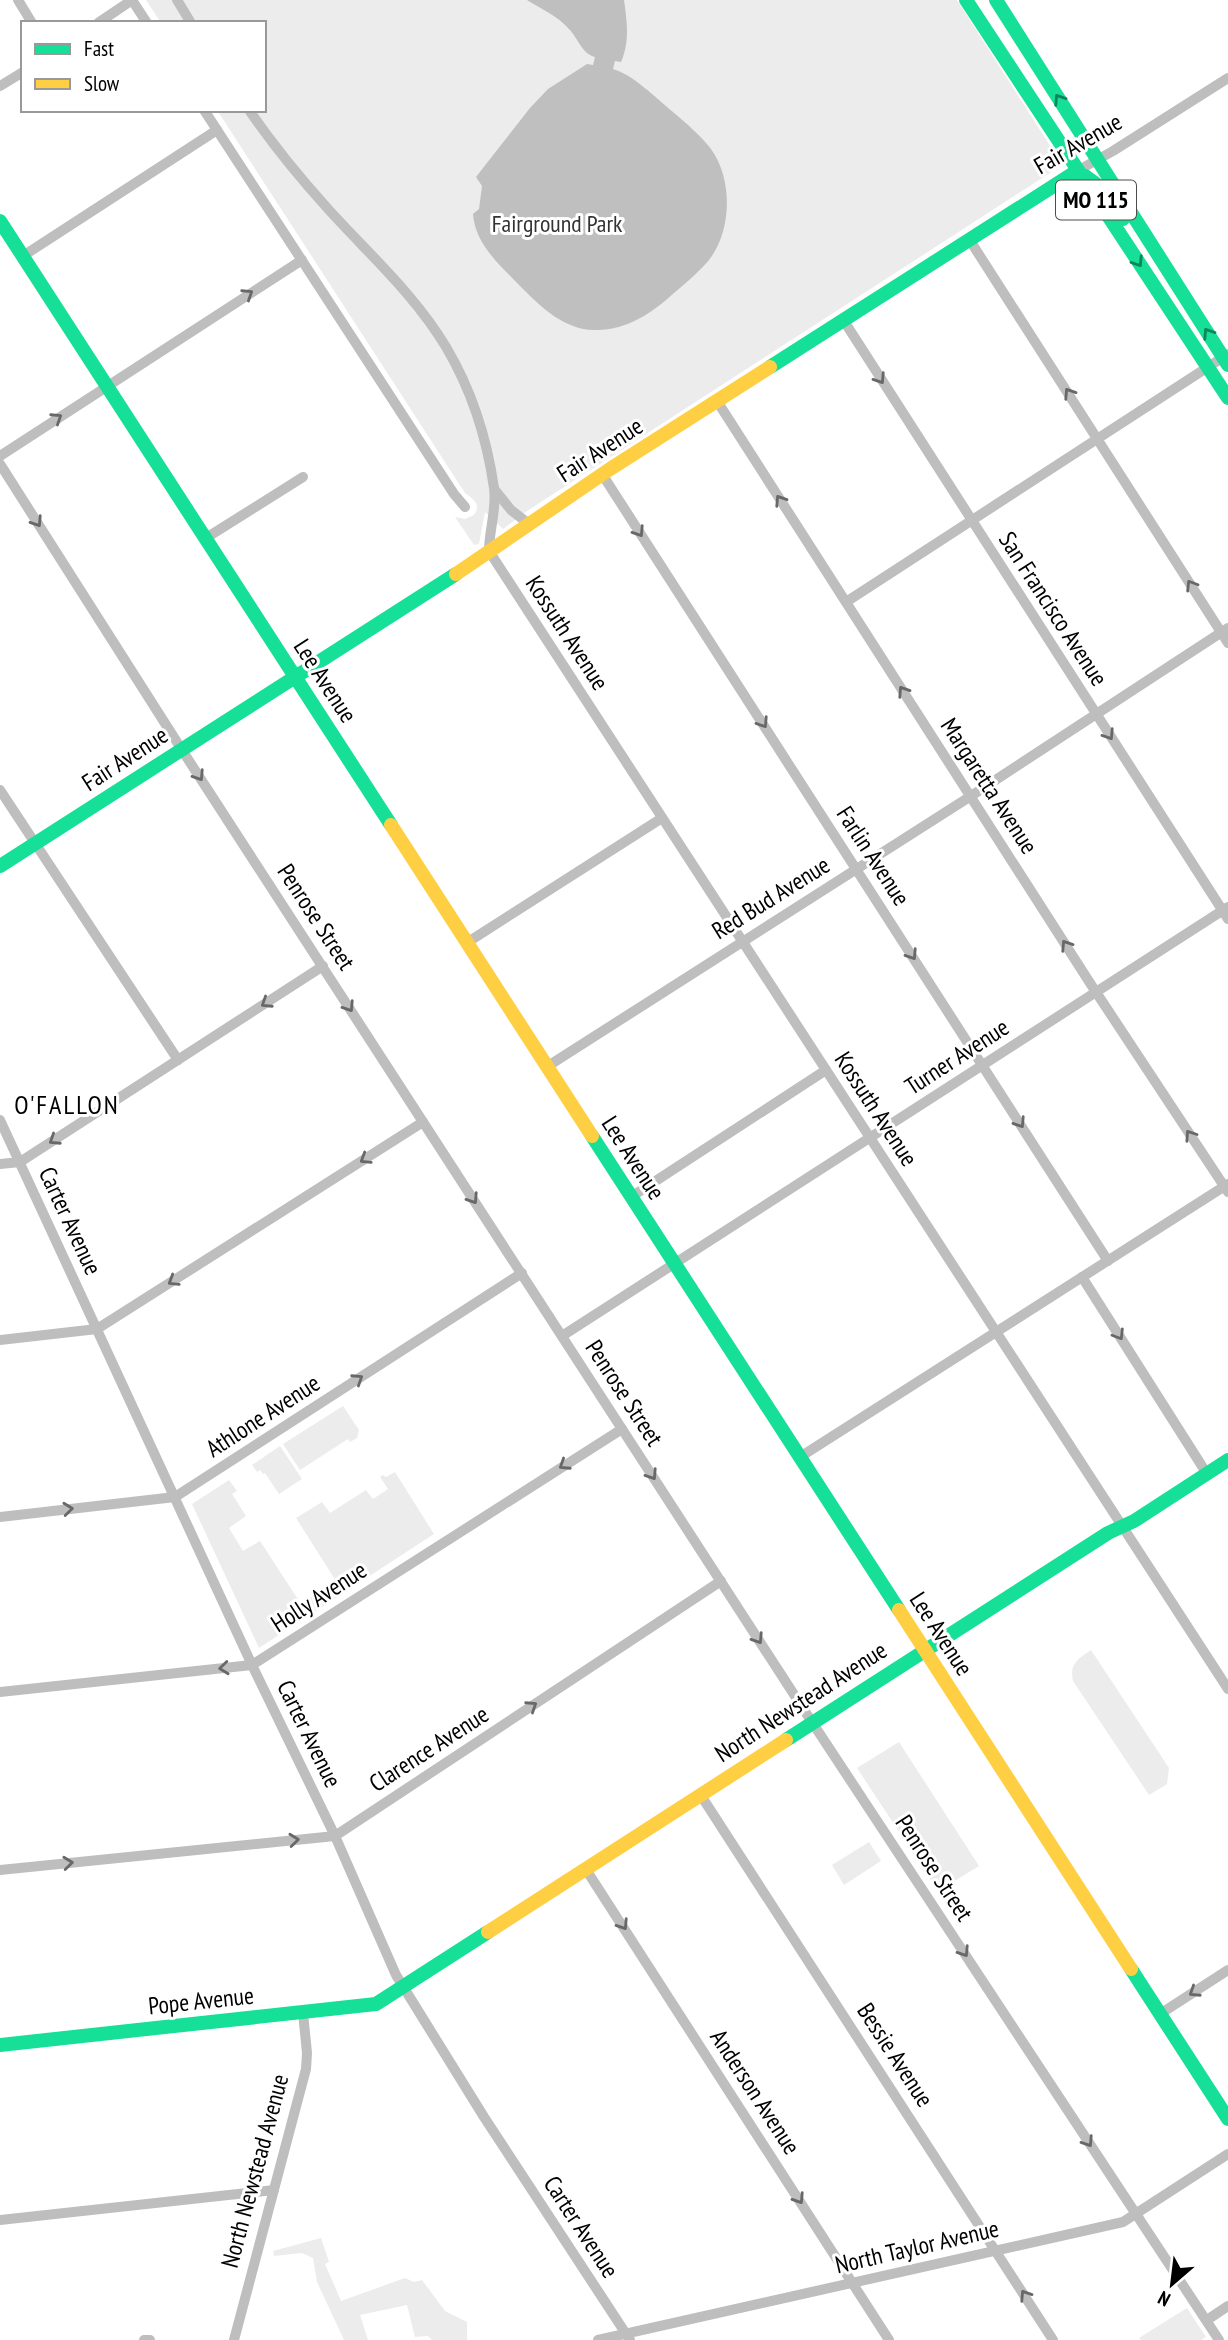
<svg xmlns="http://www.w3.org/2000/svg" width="1228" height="2340" font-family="'PT Sans Narrow',sans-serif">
<rect width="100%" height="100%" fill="#fff"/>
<g fill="#ececec">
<path d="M 146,0 L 957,0 L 1056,155 L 1058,163 L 1053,171 L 527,511 L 503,529 L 485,512 L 479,544 L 474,545 L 455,517 L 465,519 L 474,515 C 482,504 473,499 465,493 L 217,110 L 264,110 L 264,23 L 161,23 Z"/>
<polygon points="343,1406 359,1430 357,1438 350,1442 348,1439 300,1470 283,1444"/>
<polygon points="280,1446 302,1479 279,1494 265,1473 263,1474 260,1470 257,1472 252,1465"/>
<polygon points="395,1472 434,1534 259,1648 192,1504 229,1480 237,1491 232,1494 246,1516 229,1528 243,1551 260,1541 301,1604 336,1581 296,1518 322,1502 330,1513 366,1490 373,1499 388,1489 380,1477 383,1475 386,1477"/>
<path d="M 1091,1650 L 1169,1768 L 1167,1784 L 1149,1795 L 1073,1681 C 1069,1664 1078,1659 1091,1650 Z"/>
<polygon points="899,1742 979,1866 938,1891 857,1768"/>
<polygon points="869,1842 881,1861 844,1885 832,1865"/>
<polygon points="321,2238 329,2262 325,2264 341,2301 405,2278 414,2282 422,2280 445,2311 467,2322 467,2340 432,2340 428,2336 415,2337 407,2305 360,2315 368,2340 344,2340 317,2282 313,2258 302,2253 274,2256 273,2251"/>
<polygon points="1187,2308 1206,2337 1201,2340 1141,2340 1139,2338"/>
</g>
<path fill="#bfbfbf" d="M 527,0 L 624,0 C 627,22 630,41 621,62 L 615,61 L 613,69 C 632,74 656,98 673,112 C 686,123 700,135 711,149 C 733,179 732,231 709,260 C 699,272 686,283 674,293 C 652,313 626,331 594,330 C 565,330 541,307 522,288 C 502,267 475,245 473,214 L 479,209 L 482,186 L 476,177 L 530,108 L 548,89 L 587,64 L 593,65 L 595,57 C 582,54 578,38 569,29 C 558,16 541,9 527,0 Z"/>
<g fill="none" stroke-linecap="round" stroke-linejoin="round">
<g stroke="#bebebe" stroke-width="10">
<polyline points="18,0 32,23"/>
<polyline points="132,0 147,23"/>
<polyline points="177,0 191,23"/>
<polyline points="98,23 132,0"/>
<polyline points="0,86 23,72"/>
<polyline points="204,110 454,494 465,507"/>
<path d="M 249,110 C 273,145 300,178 329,210 C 369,254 415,295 446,347 C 471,389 487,439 494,488 C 497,509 489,530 489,551 L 1228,1689"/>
<polyline points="1077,171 1113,151 1228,78"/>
<polyline points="969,239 1228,643"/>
<polyline points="23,256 217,130"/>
<polyline points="844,321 1228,919"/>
<polyline points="717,401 1090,983 1228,1192"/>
<polyline points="0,456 302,260"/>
<polyline points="0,464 182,750 806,1713 1219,2340"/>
<polyline points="602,474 1108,1261"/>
<polyline points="495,490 511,510 529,524"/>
<polyline points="206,538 303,477"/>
<polyline points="846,602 1228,354"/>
<polyline points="0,790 178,1060"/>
<polyline points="468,942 662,818"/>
<polyline points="548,1066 971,796 1228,628"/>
<polyline points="0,1120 252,1665 335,1836 396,1975 484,2117 630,2340"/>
<polyline points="0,1164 20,1162 323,966"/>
<polyline points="631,1197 826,1070"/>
<polyline points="1082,1277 1207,1474"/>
<polyline points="562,1336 1228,907"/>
<polyline points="0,1340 97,1329 423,1122"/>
<polyline points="800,1457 1228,1184"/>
<polyline points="0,1517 175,1497 522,1273"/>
<polyline points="0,1692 252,1665 622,1429"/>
<polyline points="700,1794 1053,2340"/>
<polyline points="585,1868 889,2340"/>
<polyline points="0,1870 335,1836 721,1581"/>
<polyline points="1160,2014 1228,1970"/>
<polyline points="0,2220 274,2190"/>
<polyline points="1207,2320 1228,2306"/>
<polyline points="144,2340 150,2340"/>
<polyline points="234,2340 306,2069 307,2053 303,2013"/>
<polyline points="598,2340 1123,2222 1228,2154"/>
</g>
<g stroke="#16e098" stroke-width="14">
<polyline points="966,0 1228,398"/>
<polyline points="996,0 1228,365"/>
<polyline points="1085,176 1103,189 1123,219"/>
<polyline points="0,221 391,825"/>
<polyline points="770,367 1077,171"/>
<polyline points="0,866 456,574"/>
<polyline points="592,1136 899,1610"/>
<polyline points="786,1740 1108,1533 1134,1521 1228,1460"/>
<polyline points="1131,1969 1228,2119"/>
<polyline points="0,2045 376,2004 488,1932"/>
</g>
<g stroke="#ffcf43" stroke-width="14">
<polyline points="456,574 610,469 770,367"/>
<polyline points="391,825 592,1136"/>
<polyline points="899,1610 1131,1969"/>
<polyline points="488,1932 786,1740"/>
</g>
</g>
<defs><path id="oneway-chevron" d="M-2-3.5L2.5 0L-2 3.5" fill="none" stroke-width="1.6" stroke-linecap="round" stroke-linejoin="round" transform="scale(1.75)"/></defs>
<g stroke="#0d865b">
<use href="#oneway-chevron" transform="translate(1059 99) rotate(-123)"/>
<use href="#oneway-chevron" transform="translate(1138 262) rotate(57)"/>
<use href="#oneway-chevron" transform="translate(1208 333) rotate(-123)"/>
</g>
<g stroke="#686868">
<use href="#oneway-chevron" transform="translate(248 294) rotate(-33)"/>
<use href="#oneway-chevron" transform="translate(880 379) rotate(57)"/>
<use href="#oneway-chevron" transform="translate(1069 393) rotate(-123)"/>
<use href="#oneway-chevron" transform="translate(57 418) rotate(-33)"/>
<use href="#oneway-chevron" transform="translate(780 500) rotate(-123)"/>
<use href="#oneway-chevron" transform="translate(37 522) rotate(57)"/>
<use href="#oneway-chevron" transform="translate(639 532) rotate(57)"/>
<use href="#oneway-chevron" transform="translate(1191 585) rotate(-122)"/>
<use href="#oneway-chevron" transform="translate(903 691) rotate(-123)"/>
<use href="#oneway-chevron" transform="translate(763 723) rotate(57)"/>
<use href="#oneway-chevron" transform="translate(1109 735) rotate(57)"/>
<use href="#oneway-chevron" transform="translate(199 776) rotate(57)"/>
<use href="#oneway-chevron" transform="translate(1066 945) rotate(-123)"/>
<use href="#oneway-chevron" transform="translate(912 955) rotate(57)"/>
<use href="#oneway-chevron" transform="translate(266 1003) rotate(147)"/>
<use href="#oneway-chevron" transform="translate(349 1007) rotate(57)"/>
<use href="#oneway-chevron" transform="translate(1020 1123) rotate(57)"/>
<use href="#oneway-chevron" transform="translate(1190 1135) rotate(-124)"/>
<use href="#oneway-chevron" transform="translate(54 1140) rotate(147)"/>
<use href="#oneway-chevron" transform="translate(365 1159) rotate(148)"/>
<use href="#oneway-chevron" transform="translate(473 1199) rotate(57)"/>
<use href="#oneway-chevron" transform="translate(173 1281) rotate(148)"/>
<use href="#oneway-chevron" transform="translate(1119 1335) rotate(58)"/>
<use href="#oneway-chevron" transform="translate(358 1379) rotate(-33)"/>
<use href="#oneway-chevron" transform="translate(564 1465) rotate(147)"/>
<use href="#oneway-chevron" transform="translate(652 1475) rotate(57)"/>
<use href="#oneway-chevron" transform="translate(68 1509) rotate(-6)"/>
<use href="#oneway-chevron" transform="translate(758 1639) rotate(57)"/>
<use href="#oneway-chevron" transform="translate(224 1668) rotate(174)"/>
<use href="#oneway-chevron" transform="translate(532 1706) rotate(-33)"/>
<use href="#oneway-chevron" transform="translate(294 1840) rotate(-6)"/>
<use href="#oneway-chevron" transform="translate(68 1863) rotate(-6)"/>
<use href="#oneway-chevron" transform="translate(623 1925) rotate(57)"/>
<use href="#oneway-chevron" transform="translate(964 1952) rotate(57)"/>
<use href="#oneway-chevron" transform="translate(1194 1992) rotate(147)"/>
<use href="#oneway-chevron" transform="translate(1088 2142) rotate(57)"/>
<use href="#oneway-chevron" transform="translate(799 2199) rotate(57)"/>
<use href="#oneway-chevron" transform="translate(1025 2295) rotate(-123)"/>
</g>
<g text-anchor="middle" stroke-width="6" stroke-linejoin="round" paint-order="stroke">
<rect fill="#fff" stroke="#4c4c4c" stroke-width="2" x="1056" y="180.5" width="80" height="39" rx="5"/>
<g font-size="23" font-weight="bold" fill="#000">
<text x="1096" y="208">MO 115</text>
</g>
<g font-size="24" fill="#000" stroke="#fff">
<text transform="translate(1078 144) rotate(-30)" y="8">Fair Avenue</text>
<text transform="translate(600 450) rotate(-33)" y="8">Fair Avenue</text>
<text transform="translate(1053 609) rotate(57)" y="8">San Francisco Avenue</text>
<text transform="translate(567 633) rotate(57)" y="8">Kossuth Avenue</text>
<text transform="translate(325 681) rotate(57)" y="8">Lee Avenue</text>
<text transform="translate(125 759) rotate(-33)" y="8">Fair Avenue</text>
<text transform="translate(989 786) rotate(57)" y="8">Margaretta Avenue</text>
<text transform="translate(873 856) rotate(57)" y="8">Farlin Avenue</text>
<text transform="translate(771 898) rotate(-32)" y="8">Red Bud Avenue</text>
<text transform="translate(316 917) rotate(57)" y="8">Penrose Street</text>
<text transform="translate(957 1057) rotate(-33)" y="8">Turner Avenue</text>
<text transform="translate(876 1109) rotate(57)" y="8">Kossuth Avenue</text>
<text transform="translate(633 1158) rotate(57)" y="8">Lee Avenue</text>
<text transform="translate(70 1221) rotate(65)" y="8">Carter Avenue</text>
<text transform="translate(624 1393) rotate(57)" y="8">Penrose Street</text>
<text transform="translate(263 1416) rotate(-33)" y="8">Athlone Avenue</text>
<text transform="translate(319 1597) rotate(-33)" y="8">Holly Avenue</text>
<text transform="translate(941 1634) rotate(57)" y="8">Lee Avenue</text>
<text transform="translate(801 1702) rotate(-33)" y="8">North Newstead Avenue</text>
<text transform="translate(309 1734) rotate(64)" y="8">Carter Avenue</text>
<text transform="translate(429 1749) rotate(-33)" y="8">Clarence Avenue</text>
<text transform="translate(934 1868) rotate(57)" y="8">Penrose Street</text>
<text transform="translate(201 2001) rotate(-6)" y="8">Pope Avenue</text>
<text transform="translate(895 2055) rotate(57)" y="8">Bessie Avenue</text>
<text transform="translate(755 2092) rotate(57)" y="8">Anderson Avenue</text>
<text transform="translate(255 2171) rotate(-75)" y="8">North Newstead Avenue</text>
<text transform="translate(581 2227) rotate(57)" y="8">Carter Avenue</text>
<text transform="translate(917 2247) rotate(-13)" y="8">North Taylor Avenue</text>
</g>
<g font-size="24" fill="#333" stroke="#fff">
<text x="557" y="232">Fairground Park</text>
</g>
<g font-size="26" letter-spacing="2" fill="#000" stroke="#fff">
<text x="67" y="1114">O'FALLON</text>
</g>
</g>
<rect x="21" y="21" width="245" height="91" fill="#ffffff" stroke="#999999" stroke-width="2"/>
<rect x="35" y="44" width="35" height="10" fill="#16e098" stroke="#999999" stroke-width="2"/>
<text x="84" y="56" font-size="21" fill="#000000">Fast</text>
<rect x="35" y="79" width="35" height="10" fill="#ffcf43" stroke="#999999" stroke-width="2"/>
<text x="84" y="91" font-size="21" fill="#000000">Slow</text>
<g transform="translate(1172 2284) rotate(208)" stroke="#ffffff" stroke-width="5" paint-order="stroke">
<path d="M0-5L12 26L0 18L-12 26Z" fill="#000000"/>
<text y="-10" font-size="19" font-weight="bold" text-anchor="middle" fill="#000000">N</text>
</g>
</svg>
